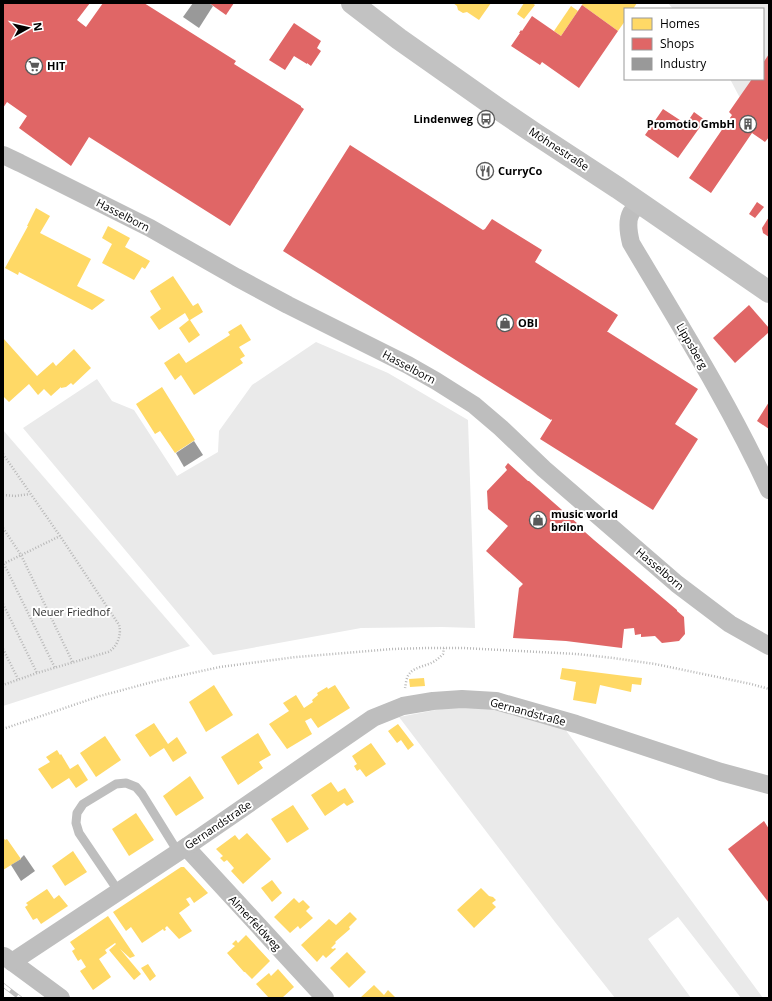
<svg xmlns="http://www.w3.org/2000/svg" width="772" height="1001" font-family="'Open Sans',sans-serif">
<rect width="100%" height="100%" fill="#fff"/>
<g fill="#eaeaea">
<polygon points="668,3 769,3 769,55 763,64 763,9 673,9"/>
<polygon points="730,79 753,79 740,98"/>
<polygon points="316,342 388,373 468,420 475,628 442,627 361,628 213,655 23,428 97,379 112,401 134,410 177,476 218,452 219,431 252,385"/>
<polygon points="3,430 190,646 3,706"/>
<polygon points="477,704 562,725 763,998 741,998 678,917 648,939 691,998 615,998 555,922 399,717 462,705"/>
</g>
<g fill="#ffd966">
<polygon points="453,3 491,3 479,20 467,12 463,13 458,10 457,6"/>
<polygon points="524,3 532,3 535,5 524,19 517,14"/>
<polygon points="583,3 637,3 633,9 625,9 625,21 618,31 582,5"/>
<polygon points="571,6 578,11 561,36 554,31"/>
<polygon points="36,208 50,216 40,233 91,259 77,286 105,300 92,310 19,272 18,275 5,268 28,226 27,226"/>
<polygon points="108,226 130,238 125,247 150,261 145,269 142,267 134,280 102,263 112,244 102,238"/>
<polygon points="173,276 193,306 198,303 203,312 190,320 200,335 189,343 179,328 189,320 185,313 159,330 150,317 161,309 150,291"/>
<polygon points="241,324 251,340 239,347 245,356 240,359 243,363 194,395 181,375 175,380 164,363 179,353 186,363 230,335 228,332"/>
<polygon points="3,338 37,376 53,362 56,366 74,349 91,368 73,385 71,383 66,387 61,388 61,387 51,396 44,389 38,395 29,384 9,402 3,396"/>
<polygon points="162,387 195,440 175,453 160,431 155,434 136,404"/>
<polygon points="562,668 633,677 642,678 641,685 632,684 631,692 600,685 596,704 573,700 576,682 560,679"/>
<polygon points="424,678 425,686 410,687 409,679"/>
<polygon points="214,685 233,715 206,732 189,702"/>
<polygon points="335,685 350,708 318,728 311,718 305,721 312,734 287,749 269,724 289,711 283,703 296,695 304,708 313,702 312,700 318,695 317,693 327,687 328,689"/>
<polygon points="154,723 168,744 177,737 187,753 173,762 164,748 150,757 135,735"/>
<polygon points="398,724 414,745 408,750 401,740 397,743 388,731"/>
<polygon points="258,733 271,755 259,762 263,768 238,785 221,757"/>
<polygon points="105,736 121,760 96,777 80,753"/>
<polygon points="371,743 386,764 366,777 360,769 357,771 354,766 357,764 352,756"/>
<polygon points="57,750 60,755 61,754 70,769 78,764 88,780 76,788 69,778 52,789 38,769 50,762 46,757"/>
<polygon points="190,776 204,798 176,816 163,796"/>
<polygon points="331,782 338,792 345,788 354,802 347,806 344,803 325,816 311,795"/>
<polygon points="293,805 309,829 287,843 271,819"/>
<polygon points="136,813 154,840 129,856 112,829"/>
<polygon points="247,833 271,859 243,884 231,871 234,868 227,860 224,862 220,858 223,856 216,849 235,835 239,840"/>
<polygon points="3,837 5,840 7,839 21,859 3,870"/>
<polygon points="73,851 87,872 65,886 52,866"/>
<polygon points="181,867 184,867 208,893 194,903 190,897 186,899 190,905 179,913 192,931 179,939 167,926 165,928 166,930 164,931 163,929 142,943 131,927 126,931 113,912"/>
<polygon points="272,880 282,893 272,902 261,888"/>
<polygon points="481,888 489,896 493,897 496,900 492,903 496,907 474,928 457,910"/>
<polygon points="47,889 54,899 59,895 68,906 41,924 37,918 33,920 25,907 28,905 26,903"/>
<polygon points="294,898 299,903 303,900 310,907 306,911 313,918 300,929 298,926 290,933 274,917"/>
<polygon points="350,912 357,919 349,927 350,929 335,942 336,943 331,948 333,949 335,948 336,949 326,958 323,955 317,962 301,945 329,919 336,925"/>
<polygon points="108,916 135,956 130,958 120,949 141,974 134,980 109,950 116,944 115,943 105,950 107,953 99,959 111,977 93,990 80,971 86,967 81,959 78,961 72,951 75,949 70,942"/>
<polygon points="246,935 270,961 252,979 245,972 244,972 227,953 235,946 232,944 236,940 238,943"/>
<polygon points="347,952 366,972 349,988 330,968"/>
<polygon points="148,964 156,976 150,981 141,968"/>
<polygon points="278,969 294,987 282,998 269,998 256,984 269,973 271,976"/>
<polygon points="374,985 384,995 388,990 395,997 394,998 360,998"/>
</g>
<g fill="#e06666">
<polygon points="3,3 90,3 77,20 86,27 103,3 144,3 236,61 234,64 301,106 301,107 304,109 230,226 89,137 71,166 19,128 27,116 7,102 3,108"/>
<polygon points="209,3 234,3 226,15"/>
<polygon points="582,5 618,31 579,88 542,62 540,65 511,46 520,33 519,33 521,30 522,31 532,16 561,36"/>
<polygon points="294,23 321,41 317,48 321,51 311,66 307,63 307,64 294,56 285,70 269,60"/>
<polygon points="769,54 769,137 765,142 752,133 711,193 689,178 732,115 729,112 752,79 763,79 763,63"/>
<polygon points="663,109 686,124 694,112 705,120 678,158 645,135"/>
<polygon points="350,145 483,230 485,229 492,219 542,250 535,262 618,315 607,332 608,332 698,389 675,424 698,439 653,510 540,439 552,420 551,419 551,420 283,251"/>
<polygon points="757,202 764,207 755,218 749,214"/>
<polygon points="769,217 769,237 763,233 762,228"/>
<polygon points="749,305 769,328 769,332 735,363 713,338"/>
<polygon points="769,402 769,429 757,421"/>
<polygon points="508,463 528,481 529,481 578,524 577,525 594,540 677,610 677,611 684,617 685,634 679,641 662,643 655,636 641,637 641,634 635,635 634,628 624,629 622,648 566,641 513,638 519,588 523,584 486,551 508,526 488,509 487,491 507,470 505,467"/>
<polygon points="764,821 769,829 769,903 728,849"/>
</g>
<g fill="#999">
<polygon points="193,3 209,3 213,6 199,28 183,17"/>
<polygon points="194,441 203,455 184,467 176,453"/>
<polygon points="24,855 35,871 21,881 11,865 21,859 21,858"/>
</g>
<g fill="none" stroke-linecap="round" stroke-linejoin="round">
<g stroke="#b8b8b8" stroke-width="2.5" stroke-dasharray="1 2" stroke-linecap="butt">
<path d="M 3,454 L 60,536 L 119,625 C 122,634 117,648 108,652 L 37,673 L 3,685"/>
<polyline points="3,495 15,496 30,494"/>
<polyline points="3,528 21,555 73,663"/>
<polyline points="3,564 60,536"/>
<polyline points="4,564 55,668"/>
<polyline points="3,604 37,673"/>
<polyline points="3,649 18,679"/>
<path d="M 405,688 C 406,684 406,677 410,673 C 415,667 426,666 433,662 C 437,660 440,657 443,654 L 444,648"/>
<polyline points="3,729 100,696 160,680 220,667 296,657 393,649 427,648 463,648 577,654 613,658 655,664 751,684 769,689"/>
</g>
<polyline stroke="#bebebe" stroke-width="9" points="119,892 79,833 76,823 77,813 83,804 116,784 126,783 136,787 142,794 178,852"/>
<g stroke="#bebebe" stroke-width="18">
<polyline points="3,155 20,163 150,228 236,277 288,305 408,365 436,381 474,405 501,428 544,469 677,584 730,624 769,646"/>
<path d="M 639,203 C 637,206 633,210 631,213 C 626,222 629,235 631,243 C 679,324 730,405 769,490"/>
<polyline points="186,847 325,998"/>
<polyline points="4,956 61,998"/>
<polyline points="12,962 186,847 373,718 403,706 433,701 462,699 496,701 576,724 721,772 769,785"/>
</g>
<polyline stroke="#c2c2c2" stroke-width="22" points="352,3 399,39 497,108 534,133 618,188 769,292"/>
<g stroke="#bdbdbd" stroke-width="4.5">
<polyline id="rail" points="3,985 20,998"/>
</g>
<use href="#rail" stroke="#fff" stroke-width="3" stroke-dasharray="9" stroke-linecap="butt"/>
</g>
<defs>
<g id="supermarket-ring" transform="scale(0.9)"><circle r="9.5" fill="#fff" stroke="#595959" stroke-width="1.5"/><path d="M-6-5.5h2.5l.6 2H6L4.5 2H-2.5L-4.4-4H-6ZM-1.5 3.2a1.3 1.3 0 1 0 .1 0ZM3 3.2a1.3 1.3 0 1 0 .1 0Z" fill="#595959"/></g>
<g id="bus-ring" transform="scale(0.9)"><circle r="9.5" fill="#fff" stroke="#595959" stroke-width="1.5"/><path d="M-5-6H5V4H4V6H2V4H-2V6H-4V4H-5ZM-3.5-4V0h7V-4ZM-3.5 1.2v1.5H-2V1.2ZM2 1.2v1.5H3.5V1.2Z" fill="#595959"/></g>
<g id="building-ring" transform="scale(0.9)"><circle r="9.5" fill="#fff" stroke="#595959" stroke-width="1.5"/><path d="M-4-6H4V6H1V3H-1V6H-4ZM-2.5-4.3h1.7v1.8h-1.7ZM.8-4.3h1.7v1.8H.8ZM-2.5-1h1.7V.8h-1.7ZM.8-1h1.7V.8H.8Z" fill="#595959"/></g>
<g id="restaurant-ring" transform="scale(0.9)"><circle r="9.5" fill="#fff" stroke="#595959" stroke-width="1.5"/><path d="M-5-6h1v4h1v-4h1v4h1v-4h1v5L-1.5 .5V6h-2V.5L-5-1ZM5-6V6H3V1.5H1.5Q1.5-4 5-6Z" fill="#595959"/></g>
<g id="shop-ring" transform="scale(0.9)"><circle r="9.5" fill="#fff" stroke="#595959" stroke-width="1.5"/><path d="M-5-2.5h2.3a2.7 3.5 0 0 1 5.4 0H5L5.5 6h-11ZM-1.5-2.5h3a1.5 2.3 0 0 0-3 0Z" fill="#595959"/></g>
</defs>
<g fill-rule="evenodd">
<use href="#supermarket-ring" x="34" y="66"/>
<use href="#bus-ring" x="486" y="119"/>
<use href="#building-ring" x="748" y="124"/>
<use href="#restaurant-ring" x="485" y="171"/>
<use href="#shop-ring" x="505" y="323"/>
<use href="#shop-ring" x="538" y="520"/>
</g>
<g text-anchor="middle" stroke-width="4" stroke-linejoin="round" paint-order="stroke">
<g font-size="11" font-weight="bold" fill="#000" stroke="#fff" text-anchor="start">
<text x="47" y="70">HIT</text>
<text x="473" y="123" text-anchor="end">Lindenweg</text>
<text x="735" y="128" text-anchor="end">Promotio GmbH</text>
<text x="498" y="175">CurryCo</text>
<text x="518" y="327">OBI</text>
<text x="551" y="518">music world<tspan x="551" dy="13">brilon</tspan></text>
</g>
<g font-size="11" fill="#000" stroke="#fff">
<text transform="translate(559 149) rotate(33)" y="4">Möhnestraße</text>
<text transform="translate(123 215) rotate(27)" y="4">Hasselborn</text>
<text transform="translate(692 346) rotate(60)" y="4">Lippsberg</text>
<text transform="translate(409 367) rotate(28)" y="4">Hasselborn</text>
<text transform="translate(660 569) rotate(40)" y="4">Hasselborn</text>
<text transform="translate(528 712) rotate(15)" y="4">Gernandstraße</text>
<text transform="translate(218 825) rotate(-34)" y="4">Gernandstraße</text>
<text transform="translate(255 923) rotate(47)" y="4">Almerfeldweg</text>
</g>
<g font-size="11" fill="#303030" stroke="#fff">
<text x="71" y="616">Neuer Friedhof</text>
</g>
</g>
<rect width="772" height="1001" fill="none" stroke="#000000" stroke-width="8"/>
<rect x="624" y="8" width="140" height="72" fill="#ffffff" stroke="#999999"/>
<rect x="632" y="18" width="20" height="12" fill="#ffd966" stroke="#999999"/>
<text x="660" y="28" font-size="12" fill="#000000">Homes</text>
<rect x="632" y="38" width="20" height="12" fill="#e06666" stroke="#999999"/>
<text x="660" y="48" font-size="12" fill="#000000">Shops</text>
<rect x="632" y="58" width="20" height="12" fill="#999999" stroke="#999999"/>
<text x="660" y="68" font-size="12" fill="#000000">Industry</text>
<g transform="translate(28 28) rotate(82)" stroke="#ffffff" stroke-width="3" paint-order="stroke">
<path d="M0-3L7 15L0 10L-7 15Z" fill="#000000"/>
<text y="-6" font-size="11" font-weight="bold" text-anchor="middle" fill="#000000">N</text>
</g>
</svg>
